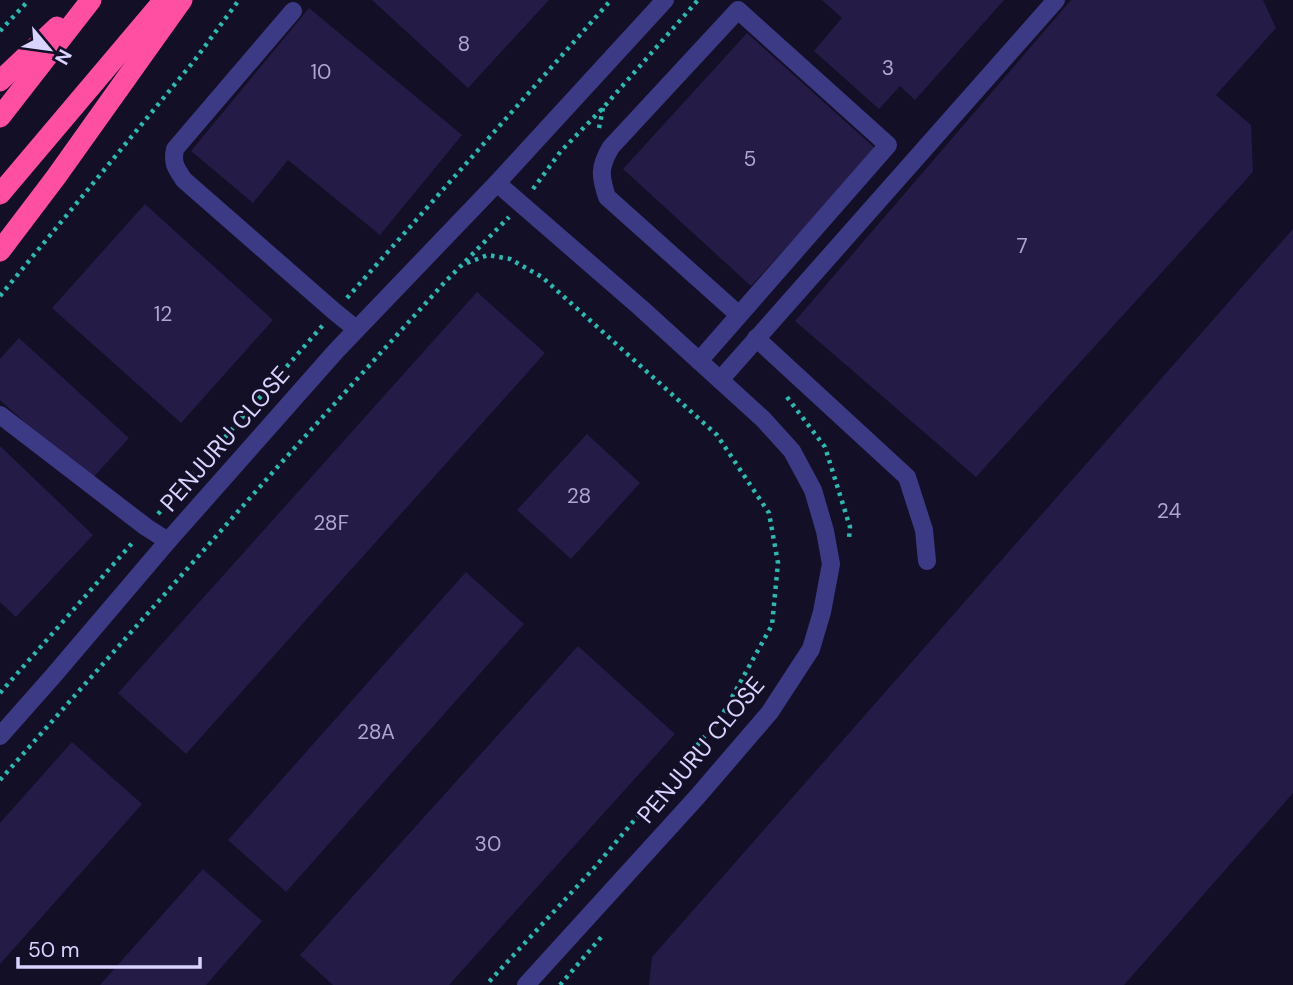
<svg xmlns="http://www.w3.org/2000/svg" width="1293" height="985" font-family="'DM Sans',sans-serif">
<rect width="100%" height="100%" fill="#130f26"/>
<g fill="#241b47">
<polygon points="372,0 549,0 468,88"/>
<polygon points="822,0 1004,0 915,100 900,86 879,109 814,51 842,18"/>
<polygon points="1071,0 1263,0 1276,28 1216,95 1251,125 1253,172 976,477 795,321"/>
<polygon points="309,8 462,135 380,235 288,160 253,203 191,151"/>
<polygon points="747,33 876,149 751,286 623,169"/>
<polygon points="145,204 273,320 181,423 52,308"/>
<polygon points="1293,229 1293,793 1124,985 649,985 652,957"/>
<polygon points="477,292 545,353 186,754 118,693"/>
<polygon points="19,338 129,438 90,481 0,400 0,359"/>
<polygon points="587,434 640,483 571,559 517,510"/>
<polygon points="0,446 93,535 16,617 0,602"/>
<polygon points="466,572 524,624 286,892 228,840"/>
<polygon points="578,646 675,734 449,985 333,985 300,955"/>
<polygon points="72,742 142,804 0,964 0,823"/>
<polygon points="203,869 262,921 206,985 100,985"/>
</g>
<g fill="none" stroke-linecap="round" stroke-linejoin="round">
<g stroke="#2fb8b0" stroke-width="4.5" stroke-dasharray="3.5 5" stroke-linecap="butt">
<polyline points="0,31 29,0"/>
<polyline points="599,128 603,108"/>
<polyline points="533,189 561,151 603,108 698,0"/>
<polyline points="467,263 488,255 510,259 542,277 717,435 769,513 778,563 772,625 721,717 595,867 486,985"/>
<polyline points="0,296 194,61 239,0"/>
<polyline points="347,298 611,0"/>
<polyline points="787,397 825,447 850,527 849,539"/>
<polyline points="158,514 323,325"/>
<polyline points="0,693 134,541"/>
<polyline points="0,780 281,463 444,283 509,217"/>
<polyline points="560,985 603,935"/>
</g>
<g stroke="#3d3a85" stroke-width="18">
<path d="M 293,11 L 175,149 C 172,164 176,168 184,180 L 335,312 L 356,329"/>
<polyline points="497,183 641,308 763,419 792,451 813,490 825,531 831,564 822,612 811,649 770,712 697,797 526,985"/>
<polyline points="756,338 907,477 924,530 927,561"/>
<path d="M 699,361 L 888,145 L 738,10 L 611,147 C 599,167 600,176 607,197 L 739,315"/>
<polyline points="720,380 1056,0"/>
<polyline points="0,415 146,527 168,541"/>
<polyline points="0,736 54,675 168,541 336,351 497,183 665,0"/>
</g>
<g stroke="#ff4fa3" stroke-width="21">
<polyline points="0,81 57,27"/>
<polyline points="0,117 91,0"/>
<polyline points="0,194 164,0"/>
<polyline points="0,251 56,177 182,0"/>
</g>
</g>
<g text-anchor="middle" stroke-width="6" stroke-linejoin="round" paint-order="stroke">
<g font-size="21" fill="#aca6d1">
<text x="464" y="51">8</text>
<text x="888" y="75">3</text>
<text x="321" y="79">10</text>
<text x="750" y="166">5</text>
<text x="1022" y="253">7</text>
<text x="163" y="321">12</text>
<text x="579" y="503">28</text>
<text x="1169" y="518">24</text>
<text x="331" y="530">28F</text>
<text x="376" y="739">28A</text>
<text x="488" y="851">30</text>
</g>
<g font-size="24" fill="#d9d4ff" stroke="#130f26">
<text transform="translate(225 439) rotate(-49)" y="8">PENJURU CLOSE</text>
<text transform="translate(701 750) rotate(-50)" y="8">PENJURU CLOSE</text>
</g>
</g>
<g transform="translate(49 49) rotate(119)" stroke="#130f26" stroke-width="5" paint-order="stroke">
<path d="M0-5L12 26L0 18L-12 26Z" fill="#d9d4ff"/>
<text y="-10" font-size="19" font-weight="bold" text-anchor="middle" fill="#d9d4ff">N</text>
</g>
<path d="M18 957v10h182v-10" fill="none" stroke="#d9d4ff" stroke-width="3.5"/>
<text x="28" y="957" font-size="21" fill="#d9d4ff" stroke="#130f26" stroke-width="5" paint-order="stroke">50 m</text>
</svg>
